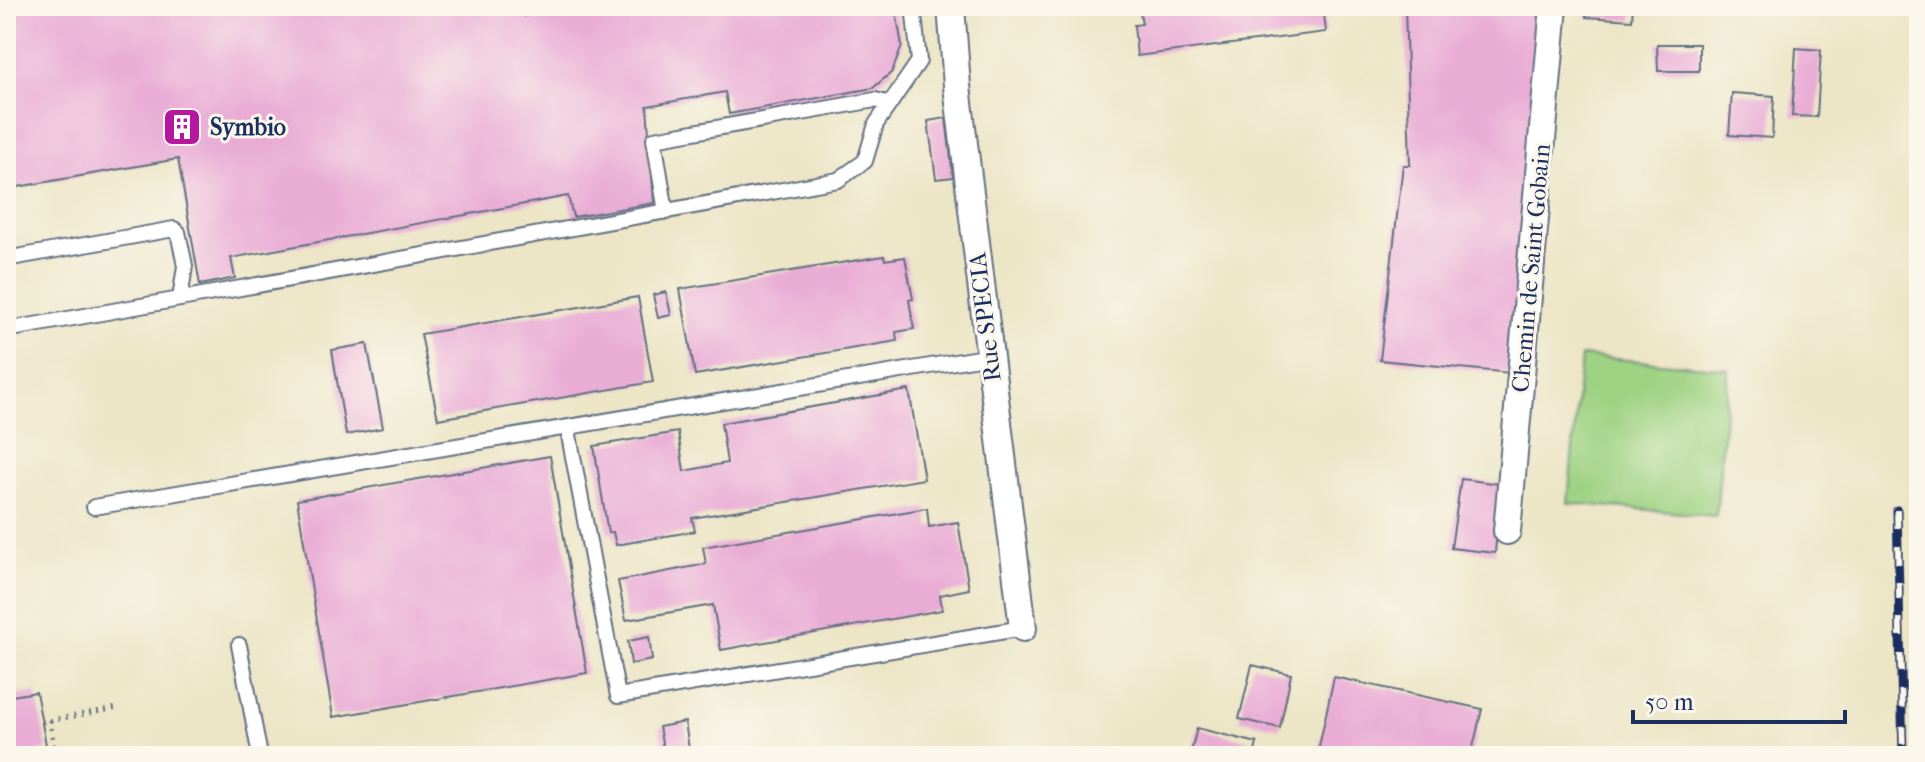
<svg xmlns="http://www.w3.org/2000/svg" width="1925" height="762" font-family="'IM FELL French Canon',serif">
<rect width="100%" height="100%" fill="#fbf7ec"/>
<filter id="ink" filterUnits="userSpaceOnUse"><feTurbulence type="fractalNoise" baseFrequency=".0125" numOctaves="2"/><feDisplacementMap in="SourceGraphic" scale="16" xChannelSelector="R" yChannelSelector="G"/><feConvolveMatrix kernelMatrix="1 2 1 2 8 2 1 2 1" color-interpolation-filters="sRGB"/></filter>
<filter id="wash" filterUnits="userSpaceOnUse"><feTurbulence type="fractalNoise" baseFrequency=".006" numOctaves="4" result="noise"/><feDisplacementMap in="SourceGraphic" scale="32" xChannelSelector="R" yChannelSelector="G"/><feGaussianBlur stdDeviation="1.8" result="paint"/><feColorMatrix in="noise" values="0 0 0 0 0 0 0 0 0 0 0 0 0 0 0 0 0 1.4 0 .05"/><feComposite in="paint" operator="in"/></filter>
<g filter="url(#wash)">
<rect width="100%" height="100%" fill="#ece5c6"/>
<polygon fill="#9ed282" stroke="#5c8070" stroke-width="2" points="1581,356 1729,369 1716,516 1568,503"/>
<g id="blocks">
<g fill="#e9acd5">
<polygon points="6,6 522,6 524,16 578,6 895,6 902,46 892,72 873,88 729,114 725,92 647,106 654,203 573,217 568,196 231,258 235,278 200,285 178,159 6,189"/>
<polygon points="1139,6 1323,6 1326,32 1137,56 1134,25 1142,24"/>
<polygon points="1405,6 1541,6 1510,373 1380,360 1403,165 1410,165"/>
<polygon points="1587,6 1633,6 1632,20 1586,17"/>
<polygon points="1657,44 1699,44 1699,71 1658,71"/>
<polygon points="1796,48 1821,50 1817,117 1792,116"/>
<polygon points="1732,93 1774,96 1772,138 1729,135"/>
<polygon points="946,118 953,177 936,179 928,121"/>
<polygon points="884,256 885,260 905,257 913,299 909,300 914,329 896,332 897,341 695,375 680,289"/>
<polygon points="666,292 671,315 658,318 653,295"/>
<polygon points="638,297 653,382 438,419 421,334"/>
<polygon points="367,344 383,428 346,435 332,350"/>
<polygon points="909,390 924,479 692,518 695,531 616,545 613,532 608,533 594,446 678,432 684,471 727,463 721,423"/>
<polygon points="550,456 587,673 333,717 297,500"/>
<polygon points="1461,479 1501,484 1495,553 1451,548"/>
<polygon points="927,508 929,527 958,522 969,589 940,595 942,610 721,650 713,605 626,620 618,581 706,564 703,547"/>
<polygon points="649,637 652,660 631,664 628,641"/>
<polygon points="1252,665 1291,674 1280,728 1239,719"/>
<polygon points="1334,677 1482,709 1471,756 1317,756"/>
<polygon points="36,692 47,750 6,756 6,697"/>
<polygon points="685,722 689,749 664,753 659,727"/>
<polygon points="1197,728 1257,743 1254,756 1190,756"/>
</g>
</g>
</g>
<g filter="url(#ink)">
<use href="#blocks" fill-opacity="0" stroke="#646f82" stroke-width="2"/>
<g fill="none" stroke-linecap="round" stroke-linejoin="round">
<g stroke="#646f82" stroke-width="18">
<g id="service">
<polyline points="666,212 654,139 875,100 890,104"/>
<polyline points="6,259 174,229 178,232 185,266 180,299 6,330"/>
<polyline points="180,299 838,180 865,161 876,124 919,61 913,6"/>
<polyline points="568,430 618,696 1023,628"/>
<polyline points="94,507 990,356"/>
<polyline points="239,645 260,756"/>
</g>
</g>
<g stroke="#646f82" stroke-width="30">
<g id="minor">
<polyline points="951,6 957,86 1023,628"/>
<polyline points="1507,531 1554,6"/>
</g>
</g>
<g stroke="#646f82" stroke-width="5" stroke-dasharray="2 6" stroke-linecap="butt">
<polyline points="50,720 55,756"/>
<polyline points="42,722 117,708"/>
</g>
<use href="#service" stroke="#fff" stroke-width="14"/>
<use href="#minor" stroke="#fff" stroke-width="26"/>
<g stroke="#1b2f5e" stroke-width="9">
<polyline id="rail" points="1897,510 1903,756"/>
</g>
<use href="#rail" stroke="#fbf7ec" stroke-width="6" stroke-dasharray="18" stroke-linecap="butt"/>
</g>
</g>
<defs>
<g id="building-square" transform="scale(2)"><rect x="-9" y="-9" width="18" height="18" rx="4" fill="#b5179e" stroke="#fbf7ec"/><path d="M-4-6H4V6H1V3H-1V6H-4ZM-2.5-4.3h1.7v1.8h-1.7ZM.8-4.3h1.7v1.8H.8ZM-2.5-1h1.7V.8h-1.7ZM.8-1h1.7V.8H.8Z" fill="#fff"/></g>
</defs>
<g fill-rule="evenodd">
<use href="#building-square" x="182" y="127"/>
</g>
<g text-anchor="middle" stroke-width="6" stroke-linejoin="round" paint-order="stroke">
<g font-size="24" font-weight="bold" fill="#1b2f5e" stroke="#fbf7ec" text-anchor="start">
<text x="210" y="135">Symbio</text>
</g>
<g font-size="24" fill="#1b2f5e" stroke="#fbf7ec">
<text transform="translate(1531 268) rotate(-85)" y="8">Chemin de Saint Gobain</text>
<text transform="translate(985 317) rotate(-97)" y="8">Rue SPECIA</text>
</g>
</g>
<rect width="1925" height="762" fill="none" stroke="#fbf7ec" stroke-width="32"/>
<path d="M1633 710v12h212v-12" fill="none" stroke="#1b2f5e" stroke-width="4"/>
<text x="1645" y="710" font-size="24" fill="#1b2f5e" stroke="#fbf7ec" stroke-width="6" paint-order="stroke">50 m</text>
</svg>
